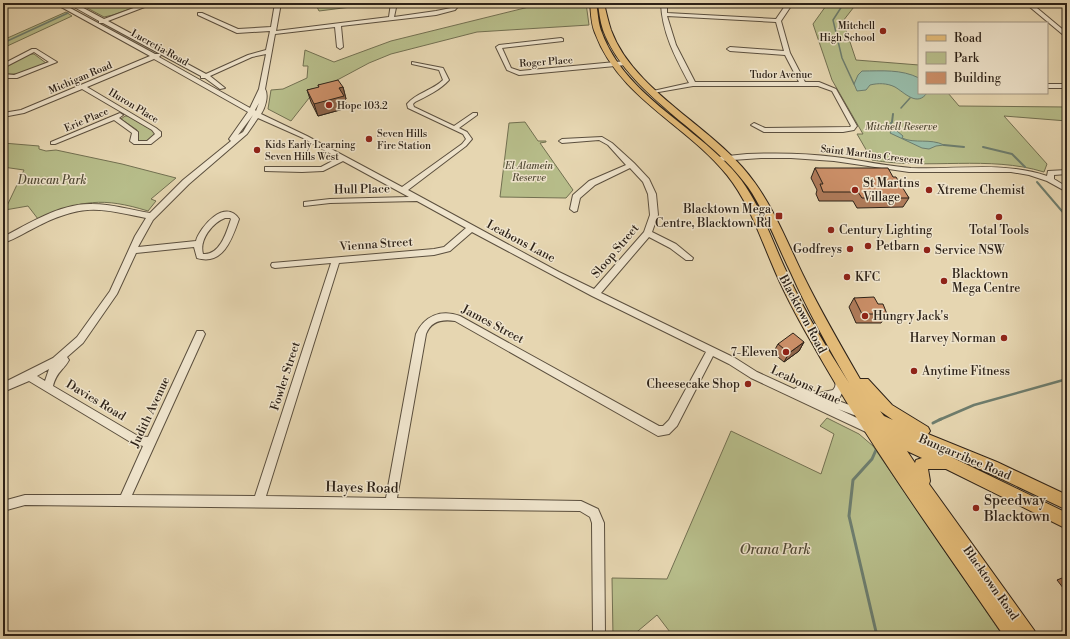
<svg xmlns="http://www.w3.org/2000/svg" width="1070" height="639" font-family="'Libre Bodoni',serif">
<rect width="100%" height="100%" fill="#e6d6b1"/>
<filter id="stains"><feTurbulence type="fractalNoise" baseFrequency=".005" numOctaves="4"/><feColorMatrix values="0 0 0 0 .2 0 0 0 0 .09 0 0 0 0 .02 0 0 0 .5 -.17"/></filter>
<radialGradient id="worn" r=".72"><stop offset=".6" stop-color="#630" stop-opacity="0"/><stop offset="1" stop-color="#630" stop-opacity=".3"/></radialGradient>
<g fill="#b7bd8a" stroke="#727051">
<polygon points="78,3 147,3 113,15 104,17"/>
<polygon points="315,3 362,3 359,6 319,11"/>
<polygon points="545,3 586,3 589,25 477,32 391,54 369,63 313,93 291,121 268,109 271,90 283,89 307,78 308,66 303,66 305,50 334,62 391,41"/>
<path d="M 828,3 L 857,3 L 843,21 L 856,60 L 919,65 L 919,93 L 948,93 L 959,106 L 1067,107 L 1067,121 L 1004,116 L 1047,164 L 1044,172 C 989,155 929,170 872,160 L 857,134 L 863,134 L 832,80 L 813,24 Z"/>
<polygon points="66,12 72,16 3,48 3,40"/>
<polygon points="30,54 34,54 46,63 20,74 3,74 3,67"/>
<polygon points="125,116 128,116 157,133 147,141 138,141 137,130 121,119"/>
<polygon points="525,122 538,141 546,141 546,142 540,143 573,190 566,198 500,197 509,123"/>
<path d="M 3,143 L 39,146 L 39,149 L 46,151 L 56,150 L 122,164 L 176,178 L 151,199 L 156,201 L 148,211 C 103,197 81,200 38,219 L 28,206 L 5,210 L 24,170 L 3,167 Z"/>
<polygon points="827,418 859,434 873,446 1003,636 673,636 657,615 632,636 613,636 612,578 667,579 731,431 821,474 834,434 820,426"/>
</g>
<g fill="#97baa7" stroke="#6d7d6e">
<path d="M 862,71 C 882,71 901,69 919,78 L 919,93 L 927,93 C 917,107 905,93 895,87 C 887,83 878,83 870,85 L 866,90 L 857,91 L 854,84 L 858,75 Z"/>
<path d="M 892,122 L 891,126 L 903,136 L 902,138 C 915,144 930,138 944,145 L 936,146 L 929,149 L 922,148 L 890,133 L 892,130 L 890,123 Z"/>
</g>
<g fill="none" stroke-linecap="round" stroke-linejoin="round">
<g stroke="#6d7d6e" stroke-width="1.5">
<polyline points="844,3 833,20 842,58 854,84"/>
<polyline points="3,43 68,13"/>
<polyline points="901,108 910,98"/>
</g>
<g stroke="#6d7d6e" stroke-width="2">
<polyline points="892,122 893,114"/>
<polyline points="944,145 964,147"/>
<polyline points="983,147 1012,154 1025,167"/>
<polyline points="1037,182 1067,217"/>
</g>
<polyline stroke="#6d7d6e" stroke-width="2.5" points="939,420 974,405 1067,379"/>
<g stroke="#6d7d6e" stroke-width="3">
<polyline points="933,423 941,419"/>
<polyline points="876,450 872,459 853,480 849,516 877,636"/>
</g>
<g stroke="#5b4f3e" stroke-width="2">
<g id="minor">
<path d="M 54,3 L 61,3 L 155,54 L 160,54 L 161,55 L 159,57 L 250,108 L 259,89 L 266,54 L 252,57 L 210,76 L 225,88 L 220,89 L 205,78 L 201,78 L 201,76 L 103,23 L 99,23 L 99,21 L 67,3 L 74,3 L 104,19 L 147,3 L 155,3 L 108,21 L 206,74 L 248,55 L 266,50 L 270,31 L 237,33 L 198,15 L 198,13 L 202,13 L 238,29 L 271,27 L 275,3 L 281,3 L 276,31 L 389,17 L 391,3 L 397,3 L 394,17 L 436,11 L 451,8 L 455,3 L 461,3 L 455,10 L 436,15 L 341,26 L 343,47 L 340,49 L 337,47 L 335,27 L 275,34 L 265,89 C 269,96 265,108 261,114 L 307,136 L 402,187 L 462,144 L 466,139 L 463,134 L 408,108 L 407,104 C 416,93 433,90 443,80 L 439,70 L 412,64 L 412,62 L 443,68 L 449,80 C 440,90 427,96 415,102 L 413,104 L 414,107 L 454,126 L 473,113 L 477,113 L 477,115 L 459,128 L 467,132 L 472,139 L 466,146 L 408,190 L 559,272 L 594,289 L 644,232 L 650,215 L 648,194 L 643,182 L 630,168 L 595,185 L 580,198 L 577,211 L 574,212 L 570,209 L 573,195 L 589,181 L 626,165 L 608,145 L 599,140 L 562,143 L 559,141 L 562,139 L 602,137 L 612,143 L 634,163 L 649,179 L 656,194 L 658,215 L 652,232 L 676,244 L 693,258 L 692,260 L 686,260 L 670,248 L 649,237 L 601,293 L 735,358 L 757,372 L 794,389 L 799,386 L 819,393 L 833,390 L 835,387 L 837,376 L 840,375 L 843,376 L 845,387 L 840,397 L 833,399 L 866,411 L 867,414 L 866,417 L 862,418 L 838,409 L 874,426 L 875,429 L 874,432 L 870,434 L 866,432 L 751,378 L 729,364 L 713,356 L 677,426 L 669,434 L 658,436 L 455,321 C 442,319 431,321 426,334 L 397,498 L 581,501 L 598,509 L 604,523 L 605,636 L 593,636 L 592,523 L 590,517 L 580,511 L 25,505 L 3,511 L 3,501 L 25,495 L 121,495 L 143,446 L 132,443 L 29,381 L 3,392 L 3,383 L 53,358 L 77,337 L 110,291 L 135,236 L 146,218 C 101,209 86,203 42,224 C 29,230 16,239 3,243 L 3,237 C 30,223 61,203 92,204 C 112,204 131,210 150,213 L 183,180 L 231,141 L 229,139 L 248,112 L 154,59 L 87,87 L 156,128 L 161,132 L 161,136 L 151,144 L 134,144 L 130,141 L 132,133 L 114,120 L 55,144 L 51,144 L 51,142 L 120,113 L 123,115 L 119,118 L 138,132 L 138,141 L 147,141 L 155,134 L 152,130 L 82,89 L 24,113 L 3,117 L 3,113 L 21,110 L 150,56 ZM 259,103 L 256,111 L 255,110 ZM 253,115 L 243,132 L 238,135 ZM 258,118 L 303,138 L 338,158 L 321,167 L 265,167 L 265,171 L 302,172 L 323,171 L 343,161 L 409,197 L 330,199 L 304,202 L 304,206 L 330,203 L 417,201 L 466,228 L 444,247 L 434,249 L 272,263 L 271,265 L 272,267 L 275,268 L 331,263 L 255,496 L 132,495 L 205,334 L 203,331 L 197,331 L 148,437 L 138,436 L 53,386 C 57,371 63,371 69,360 L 67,357 L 83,343 L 117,294 L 136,253 L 194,247 L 197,258 C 223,266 232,239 239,219 C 225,198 200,227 196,241 L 138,247 L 153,220 L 189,184 L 247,134 ZM 225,218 L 230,218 L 231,219 C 227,231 220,256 203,254 C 199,240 212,223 225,218 ZM 472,232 L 592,296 L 706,352 L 669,420 L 663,426 L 659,426 L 460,316 C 441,309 424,316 416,334 L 386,498 L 266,496 L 339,263 L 434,255 L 450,251 ZM 49,369 L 45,381 L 37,376 Z"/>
<path d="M 661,3 L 667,3 L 667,13 L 776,19 L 787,3 L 793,3 L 781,21 L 790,53 L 805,82 L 819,82 L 836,89 L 857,126 L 854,130 L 843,132 L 764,132 L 751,125 L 754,123 L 765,128 L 850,127 L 851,126 L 832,91 L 818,86 L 693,86 L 653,93 L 653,91 L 689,83 C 675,57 662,32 661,3 ZM 667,16 L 776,22 L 784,51 L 730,47 L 727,49 L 730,51 L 785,55 L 799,82 L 695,82 L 676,45 Z"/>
<polygon points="1025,3 1031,3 1067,33 1067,38"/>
<polygon points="561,38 563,39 563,41 502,48 511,68 520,71 626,61 629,63 626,65 519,75 507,70 496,47 499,45"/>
<polygon points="32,49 36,49 57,62 17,78 3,78 3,74 14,75 49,62 34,52 3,68 3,64"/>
<rect x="1047" y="84" width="20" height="4"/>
<path d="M 747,154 C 776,153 806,153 835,157 C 860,160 885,166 911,168 C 957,170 1002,161 1047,176 L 1048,171 L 1067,170 L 1067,174 L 1054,175 L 1054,179 L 1067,187 L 1067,192 L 1047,181 L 1029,175 L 1011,172 L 909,172 L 834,161 L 791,158 L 761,158 L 718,161 L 714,159 L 718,157 Z"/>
</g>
</g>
<g stroke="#2d2218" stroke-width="2">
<path id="major" d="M 590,3 L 596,3 C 598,12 598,24 602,33 C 625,94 690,123 732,169 C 759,198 771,240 788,275 C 805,313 827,348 849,383 C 828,347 808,311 791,273 C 777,245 766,213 748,187 C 708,131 627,95 603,30 C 600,21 599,12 598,3 L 604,3 C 606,12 608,21 611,30 C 634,93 717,128 755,183 C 775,211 788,244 803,275 C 820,310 840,344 860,379 L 868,379 L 892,405 L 928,427 L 930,431 L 928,434 L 997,462 L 1067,495 L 1067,510 L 987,472 L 947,455 L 1067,513 L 1067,529 L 946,469 L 928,469 L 930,481 L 929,484 L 1034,630 L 1037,636 L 1004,636 C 938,540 869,445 812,343 C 797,317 783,291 772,264 C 759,234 748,201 727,175 C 686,124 619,98 595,33 C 591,24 591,13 590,3 ZM 880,411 L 893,420 L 884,416 ZM 907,451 L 922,458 L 916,460 L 915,463 Z"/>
</g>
<use href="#minor" fill="#efe4cc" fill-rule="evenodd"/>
<use href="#major" fill="#e3bb78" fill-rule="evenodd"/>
</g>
<g fill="#ae7a59" stroke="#2d2218">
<polygon points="318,85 343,87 346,99 345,100 347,108 318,116 311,102 307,90 319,88"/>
<polygon points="815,168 893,177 909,198 903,207 857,208 853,201 819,201 816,194 817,190 811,178"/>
<polygon points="854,298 878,304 887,314 881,323 856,323 849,307"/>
<polygon points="804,342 799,351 784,362 773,353 778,344"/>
<polygon points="1067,576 1067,593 1057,580"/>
</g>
<g fill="#8d6348" stroke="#2d2218">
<polygon points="343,87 346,99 345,100 347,108 318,116 314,104 339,88"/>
<polygon points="804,342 799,351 784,362 789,353"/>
</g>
<g fill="#ca8e67" stroke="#2d2218">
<polygon points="338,80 343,87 339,88 344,96 314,104 307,90 319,87 318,85"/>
<polygon points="815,168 888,168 893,177 896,177 909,198 862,198 858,192 823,192 820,184 823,184"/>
<polygon points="874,297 878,304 883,304 887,314 862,314 854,298"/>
<polygon points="793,333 804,342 789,353 778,344"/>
</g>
<g fill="#8f2418" stroke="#efe4cc" stroke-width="1.5">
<circle cx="883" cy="31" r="4"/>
<circle cx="329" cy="105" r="4"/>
<circle cx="369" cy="139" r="4"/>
<circle cx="257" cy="150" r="4"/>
<circle cx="855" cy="190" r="4"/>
<circle cx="929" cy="190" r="4"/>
<rect x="775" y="212" width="8" height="8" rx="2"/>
<circle cx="999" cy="217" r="4"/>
<circle cx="831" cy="230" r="4"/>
<circle cx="868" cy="246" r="4"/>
<circle cx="850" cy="249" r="4"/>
<circle cx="927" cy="250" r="4"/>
<circle cx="847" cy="277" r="4"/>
<circle cx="944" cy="281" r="4"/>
<circle cx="865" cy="316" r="4"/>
<circle cx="1004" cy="338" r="4"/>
<circle cx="786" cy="352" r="4"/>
<circle cx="914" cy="371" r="4"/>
<circle cx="748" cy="384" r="4"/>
<circle cx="976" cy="508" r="4"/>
</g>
<g text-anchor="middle" stroke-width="3" stroke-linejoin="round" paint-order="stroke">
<g font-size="10" fill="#2d2218" stroke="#efe4cc" text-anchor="start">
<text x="875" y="29" text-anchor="end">Mitchell<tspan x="875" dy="12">High School</tspan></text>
<text x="337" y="109">Hope 103.2</text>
<text x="377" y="137">Seven Hills<tspan x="377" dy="12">Fire Station</tspan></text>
<text x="265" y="148">Kids Early Learning<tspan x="265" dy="12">Seven Hills West</tspan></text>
</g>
<g font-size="10" fill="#2d2218" stroke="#efe4cc">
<text transform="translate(160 47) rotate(29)" y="4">Lucretia Road</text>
<text transform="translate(546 61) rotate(-4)" y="4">Roger Place</text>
<text x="781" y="78">Tudor Avenue</text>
<text transform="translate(80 77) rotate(-23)" y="4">Michigan Road</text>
<text transform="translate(134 105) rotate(31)" y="4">Huron Place</text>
<text transform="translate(86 119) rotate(-23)" y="4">Erie Place</text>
<text transform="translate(872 154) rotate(7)" y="4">Saint Martins Crescent</text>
</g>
<g font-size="10" font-style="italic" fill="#504934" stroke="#efe4cc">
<text x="901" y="130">Mitchell Reserve</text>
<text x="529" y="169">El Alamein<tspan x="529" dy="12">Reserve</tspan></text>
</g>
<g font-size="12" font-style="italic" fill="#504934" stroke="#efe4cc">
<text x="52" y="184">Duncan Park</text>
</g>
<g font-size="12" fill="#2d2218" stroke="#efe4cc" text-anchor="start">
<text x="863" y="187">St Martins<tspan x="863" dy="14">Village</tspan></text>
<text x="937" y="194">Xtreme Chemist</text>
<text x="771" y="213" text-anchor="end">Blacktown Mega<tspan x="771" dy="14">Centre, Blacktown Rd</tspan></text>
<text x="839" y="234">Century Lighting</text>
<text x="999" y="234" text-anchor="middle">Total Tools</text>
<text x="876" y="250">Petbarn</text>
<text x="842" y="253" text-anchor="end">Godfreys</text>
<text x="935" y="254">Service NSW</text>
<text x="952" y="278">Blacktown<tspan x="952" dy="14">Mega Centre</tspan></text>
<text x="855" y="281">KFC</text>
<text x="873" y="320">Hungry Jack's</text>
<text x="996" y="342" text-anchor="end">Harvey Norman</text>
<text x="778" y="356" text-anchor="end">7-Eleven</text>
<text x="922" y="375">Anytime Fitness</text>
<text x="740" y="388" text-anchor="end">Cheesecake Shop</text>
</g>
<g font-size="12" fill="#2d2218" stroke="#efe4cc">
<text transform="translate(362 189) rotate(-1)" y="4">Hull Place</text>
<text transform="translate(521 241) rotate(28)" y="4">Leabons Lane</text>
<text transform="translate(376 244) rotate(-4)" y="4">Vienna Street</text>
<text transform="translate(615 251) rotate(-50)" y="4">Sloop Street</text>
<text transform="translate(803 314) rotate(62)" y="4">Blacktown Road</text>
<text transform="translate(493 324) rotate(28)" y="4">James Street</text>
<text transform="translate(285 376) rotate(-72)" y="4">Fowler Street</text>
<text transform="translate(806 385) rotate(25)" y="4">Leabons Lane</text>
<text transform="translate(96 400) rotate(31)" y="4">Davies Road</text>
<text transform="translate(150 412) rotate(-65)" y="4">Judith Avenue</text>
<text transform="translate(965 457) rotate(23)" y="4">Bungarribee Road</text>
<text transform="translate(991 583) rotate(55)" y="4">Blacktown Road</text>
</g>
<g font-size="14" fill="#2d2218" stroke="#efe4cc">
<text transform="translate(362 487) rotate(1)" y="5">Hayes Road</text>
</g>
<g font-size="14" fill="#2d2218" stroke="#efe4cc" text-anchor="start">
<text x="984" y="505">Speedway<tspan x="984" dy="16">Blacktown</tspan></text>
</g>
<g font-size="14" font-style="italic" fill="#504934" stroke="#efe4cc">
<text x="775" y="554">Orana Park</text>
</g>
</g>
<rect width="1070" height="639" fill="none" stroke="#e6d6b1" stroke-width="16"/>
<rect x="4" y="4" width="1062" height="631" fill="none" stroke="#2d2218" stroke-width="2"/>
<rect x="8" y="8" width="1054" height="623" fill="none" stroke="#2d2218"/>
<rect x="918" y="22" width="130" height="72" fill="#efe4cc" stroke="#a19684"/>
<rect x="926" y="35" width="20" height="6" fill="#e3bb78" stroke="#a19684"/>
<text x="954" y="42" font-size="12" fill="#2d2218">Road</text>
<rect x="926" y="52" width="20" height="12" fill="#b7bd8a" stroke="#a19684"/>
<text x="954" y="62" font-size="12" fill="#2d2218">Park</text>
<rect x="926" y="72" width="20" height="12" fill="#ca8e67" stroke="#a19684"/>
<text x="954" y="82" font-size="12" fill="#2d2218">Building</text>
<rect width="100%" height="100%" filter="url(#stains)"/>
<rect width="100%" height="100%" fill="url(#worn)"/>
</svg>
